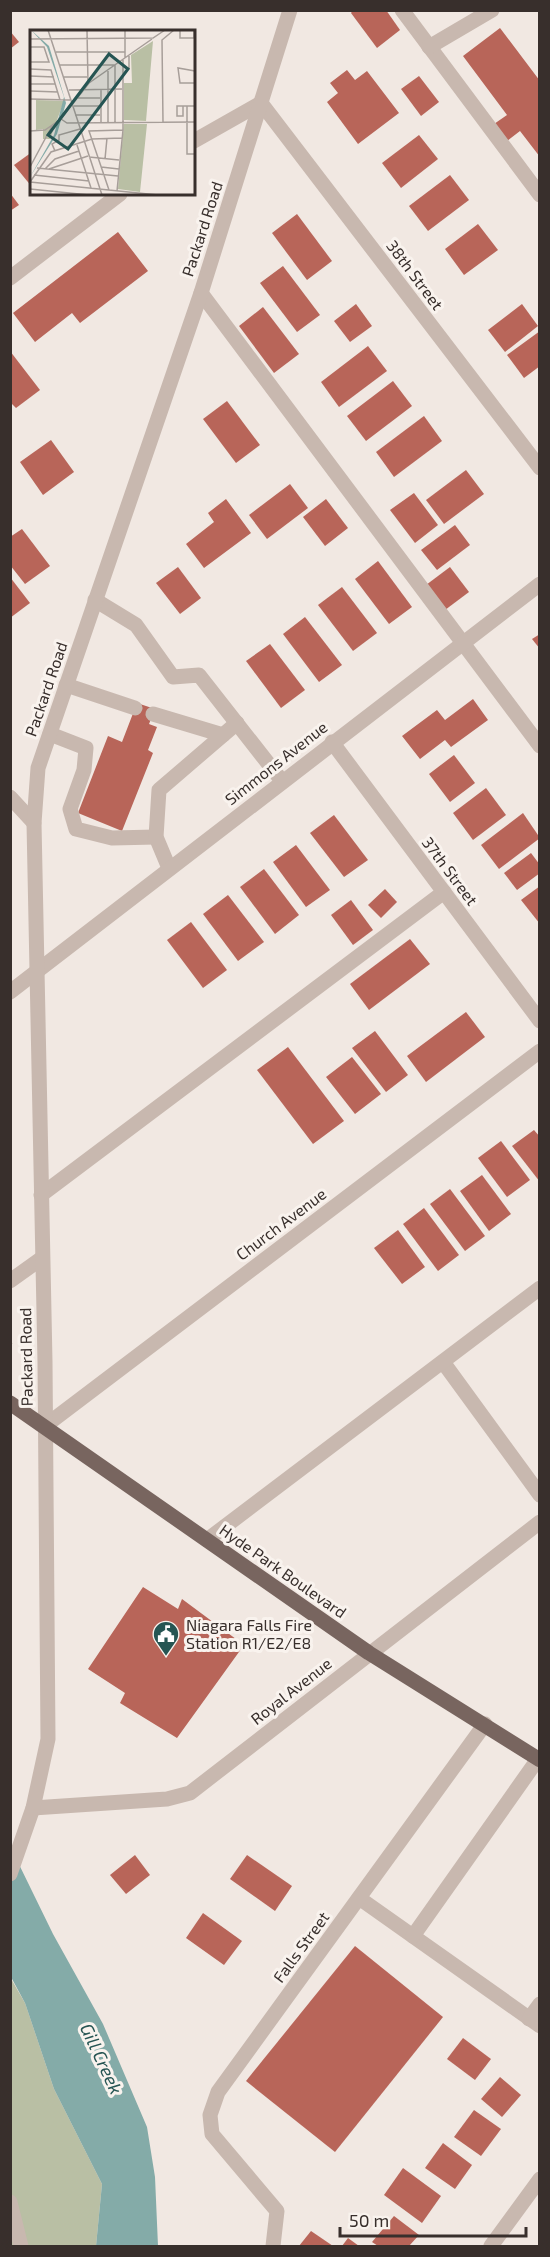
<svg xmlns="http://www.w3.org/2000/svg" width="550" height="2257" font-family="'Exo 2',sans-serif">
<rect width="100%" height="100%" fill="#f1e8e2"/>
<polygon fill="#b9bfa4" points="10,1977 25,2003 54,2089 102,2184 96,2246 11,2246"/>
<polygon fill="#84aba8" points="10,1846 53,1934 103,2024 147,2127 155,2177 158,2246 96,2246 102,2184 54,2089 25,2003 11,1977"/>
<g fill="#b86559">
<polygon points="353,10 386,10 400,30 377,48 351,13"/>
<polygon points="500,28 540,81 540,157 520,131 507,141 494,124 507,115 463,56"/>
<polygon points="10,31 19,42 10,49"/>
<polygon points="347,70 355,80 367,71 399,113 358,144 327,102 338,93 330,83"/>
<polygon points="419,76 439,102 421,116 401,89"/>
<polygon points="419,135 438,159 401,188 382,163"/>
<polygon points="32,152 32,187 14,165"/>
<polygon points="450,175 469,200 428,231 409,206"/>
<polygon points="10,193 19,205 10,211"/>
<polygon points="297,214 332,261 307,280 272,233"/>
<polygon points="478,224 498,250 464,275 445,249"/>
<polygon points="118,232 148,271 80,323 72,313 35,342 13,313"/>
<polygon points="283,266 320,315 297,332 260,283"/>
<polygon points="356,304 372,326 350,342 334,321"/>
<polygon points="522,304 538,326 505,352 488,330"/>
<polygon points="263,307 299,354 274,373 239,326"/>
<polygon points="540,331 540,366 524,378 507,355"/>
<polygon points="368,346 387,371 339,407 321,382"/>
<polygon points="10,351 40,390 16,408 10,402"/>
<polygon points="393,381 412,406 366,441 347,416"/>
<polygon points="227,401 260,445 236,463 203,419"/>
<polygon points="424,416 442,441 394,477 376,452"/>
<polygon points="51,440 74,472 43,495 20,462"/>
<polygon points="466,470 484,494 444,524 426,500"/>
<polygon points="290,484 308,508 267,539 249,515"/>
<polygon points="414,493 438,525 415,543 390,510"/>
<polygon points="226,499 251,533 204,568 186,544 214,522 208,513"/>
<polygon points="326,499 348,528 325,546 303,517"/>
<polygon points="455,525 470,545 437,570 421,550"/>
<polygon points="22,529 50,566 25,584 10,565 10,537"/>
<polygon points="378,561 412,607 389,624 355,579"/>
<polygon points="178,567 201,598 180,614 156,583"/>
<polygon points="450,567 469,592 445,610 426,585"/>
<polygon points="10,577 30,603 10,618"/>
<polygon points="342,587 377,633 353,651 318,605"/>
<polygon points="305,617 342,665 319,682 283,634"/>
<polygon points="540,634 540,649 532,639"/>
<polygon points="270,644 305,690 281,708 246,661"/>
<polygon points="473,699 488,720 451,747 445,740 420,759 402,736 437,710 445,720"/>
<polygon points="137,703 155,709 149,724 157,727 148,750 153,753 122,831 78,813 108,736 122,742"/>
<polygon points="454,755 475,783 450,802 429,774"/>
<polygon points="486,788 506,815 473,840 453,813"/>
<polygon points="523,813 540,838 499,869 481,845"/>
<polygon points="334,815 368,860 344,877 310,833"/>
<polygon points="296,845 330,890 306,907 273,862"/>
<polygon points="531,853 540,865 540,873 517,890 504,873"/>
<polygon points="264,869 299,915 275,934 240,887"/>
<polygon points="540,886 540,924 521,900"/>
<polygon points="385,889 397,902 381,918 368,905"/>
<polygon points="228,895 264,942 238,961 203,914"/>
<polygon points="351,900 373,930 353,945 331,915"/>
<polygon points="191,922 227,970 203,988 167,940"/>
<polygon points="410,939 430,964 369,1010 350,984"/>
<polygon points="466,1012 485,1037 426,1082 407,1056"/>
<polygon points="375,1031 408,1075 386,1092 352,1048"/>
<polygon points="288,1047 344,1121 313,1144 257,1070"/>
<polygon points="352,1057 381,1094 355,1114 326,1077"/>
<polygon points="534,1130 540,1137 540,1182 512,1146"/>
<polygon points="501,1141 530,1180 507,1197 478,1158"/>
<polygon points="482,1175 511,1214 489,1231 460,1191"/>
<polygon points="450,1189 485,1236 465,1251 430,1204"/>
<polygon points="424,1208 459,1255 438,1271 403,1224"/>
<polygon points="398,1230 425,1267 402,1284 374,1248"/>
<polygon points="143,1587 178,1609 182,1599 244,1645 177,1738 120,1703 125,1693 88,1669"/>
<polygon points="135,1855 150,1875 126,1894 110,1875"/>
<polygon points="247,1855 292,1886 275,1911 230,1879"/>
<polygon points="203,1913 242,1941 224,1965 186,1938"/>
<polygon points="355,1946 443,2017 335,2152 246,2081"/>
<polygon points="463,2038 491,2059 475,2080 447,2059"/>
<polygon points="500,2077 521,2095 502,2117 481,2099"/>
<polygon points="474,2110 501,2129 481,2156 454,2137"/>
<polygon points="443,2143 472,2165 455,2189 425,2168"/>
<polygon points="403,2168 441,2196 422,2223 384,2195"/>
<polygon points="394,2216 419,2235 409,2246 378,2246 372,2242"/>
<polygon points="311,2231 333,2246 299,2246"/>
<polygon points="348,2238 359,2246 342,2246"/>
</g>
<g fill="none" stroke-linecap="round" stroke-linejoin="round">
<polyline stroke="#b4a299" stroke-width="4" stroke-dasharray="3 3" stroke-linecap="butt" points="10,1344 11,1345"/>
<g stroke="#c8b8af" stroke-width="15">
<polyline points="402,10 540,195"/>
<polyline points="429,47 492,10"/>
<polyline points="194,141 261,103 540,468"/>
<polyline points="10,278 120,194"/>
<polyline points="201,293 540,746"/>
<polyline points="95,600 136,625 173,677 199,675 282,781"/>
<polyline points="66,685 135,708"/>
<polyline points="153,714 223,735"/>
<polyline points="50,734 86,748 84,770 70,809 76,829 112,838 156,837"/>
<polyline points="332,742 540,1021"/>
<polyline points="10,797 34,823"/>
<polyline points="169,868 156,837 159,790 237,723"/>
<polyline points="10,992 540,584"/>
<polyline points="41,1195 444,892"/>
<polyline points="10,1281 42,1258"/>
<polyline points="443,1362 540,1495"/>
<polyline points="45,1426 540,1051"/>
<polyline points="207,1540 540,1288"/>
<polyline points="33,1808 167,1799 190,1793 540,1522"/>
<polyline points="10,1874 33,1808 48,1739 45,1362 34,823 38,768 201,293 290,10"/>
<polyline points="359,1898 540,2026"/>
<polyline points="413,1936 538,1759"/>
<polyline points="529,2019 540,2004"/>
<polyline points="10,2202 21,2246"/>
<polyline points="273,2246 277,2211 212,2134 210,2115 218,2092 485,1724"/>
<polyline points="491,2246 540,2179"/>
</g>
<polyline stroke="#78655f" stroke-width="15" points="10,1403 369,1653 540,1760"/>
</g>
<defs>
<g id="civic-pin" transform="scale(1.35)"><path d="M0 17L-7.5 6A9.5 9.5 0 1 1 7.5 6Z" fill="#265553" stroke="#f9f3ee"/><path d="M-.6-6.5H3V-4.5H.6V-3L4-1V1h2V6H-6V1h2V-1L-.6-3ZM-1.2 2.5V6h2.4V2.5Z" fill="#fff"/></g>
</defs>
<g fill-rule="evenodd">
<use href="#civic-pin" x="166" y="1634"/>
</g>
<g text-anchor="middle" stroke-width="6" stroke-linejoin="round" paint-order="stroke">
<g font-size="16" fill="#382f2c" stroke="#f9f3ee">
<text transform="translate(202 229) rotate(-72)" y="6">Packard Road</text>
<text transform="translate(415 275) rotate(53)" y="6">38th Street</text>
<text transform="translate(46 689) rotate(-71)" y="6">Packard Road</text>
<text transform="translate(276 763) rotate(-38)" y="6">Simmons Avenue</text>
<text transform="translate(450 871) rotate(53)" y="6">37th Street</text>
<text transform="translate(281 1224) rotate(-37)" y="6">Church Avenue</text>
<text transform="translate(26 1357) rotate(-91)" y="6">Packard Road</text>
<text transform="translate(283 1571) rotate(35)" y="6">Hyde Park Boulevard</text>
<text transform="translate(291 1691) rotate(-38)" y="6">Royal Avenue</text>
<text transform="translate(301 1947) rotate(-54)" y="6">Falls Street</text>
</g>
<g font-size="16" fill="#382f2c" stroke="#f9f3ee" text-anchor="start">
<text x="186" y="1631">Niagara Falls Fire<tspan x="186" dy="18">Station R1/E2/E8</tspan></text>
</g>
<g font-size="18" font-style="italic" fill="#265553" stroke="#f9f3ee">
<text transform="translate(101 2059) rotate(65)" y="6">Gill Creek</text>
</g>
</g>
<g transform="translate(30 30)">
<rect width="165" height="165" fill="#f1e8e2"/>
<path d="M 123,11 L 116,91 L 94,90 L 94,53 L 102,53 L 101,25 ZM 6,70 L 34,71 L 20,109 L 13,109 L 13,99 L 6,100 ZM 94,94 L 117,94 L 110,162 L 88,159 Z" fill="#b9bfa4"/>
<path d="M 1,0 L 19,16 L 36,73 L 27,104 L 0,147 L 24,105 L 34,67 L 17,17 Z" fill="#84aba8"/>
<path fill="none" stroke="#a79e99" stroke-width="1.5" d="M 18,0 L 72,165M 57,0 L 58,54M 95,0 L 95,28M 150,0 L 150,8 L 164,8 L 164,0M 0,9 L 123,8 L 135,0M 0,17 L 14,17 L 19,32 L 0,32M 26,22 L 95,22M 30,35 L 85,35 L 85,93M 93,37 L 99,38 L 99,26M 0,39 L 21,40 L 30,70M 0,46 L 24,47M 34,47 L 57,47M 165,53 L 150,53 L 148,38 L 165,41M 0,54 L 25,54M 39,60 L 92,59M 0,61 L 28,62M 48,68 L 70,68M 0,69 L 40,70M 44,76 L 70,76M 153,76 L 153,86 L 147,86 L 147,76 L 157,76M 165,76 L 157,76 L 157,124 L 165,124M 45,85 L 70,85M 31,89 L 37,93 L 165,92M 133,92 L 132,10 L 144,0M 71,93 L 71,60M 78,93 L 78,41M 0,101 L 15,100 L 31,89 L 59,53 L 122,9M 47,115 L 61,158M 25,121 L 22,114 L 29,110 L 29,105 L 50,99M 59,127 L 89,130M 75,129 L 77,108M 0,137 L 22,96M 71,137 L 89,139M 7,138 L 88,146M 15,139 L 25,129 L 49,121M 19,139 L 58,126M 4,145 L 59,151M 0,152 L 128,165M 0,152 L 21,122 L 62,109 L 92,108M 0,159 L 59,165M 79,160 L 59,101 L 93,100M 87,161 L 93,100 L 93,30"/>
<path fill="#265553" fill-opacity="0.15" stroke="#265553" stroke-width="3" d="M 79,24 L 98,39 L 38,119 L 18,105 Z"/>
<rect width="165" height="165" fill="none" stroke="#382f2c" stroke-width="3"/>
</g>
<rect width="550" height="2257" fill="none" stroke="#382f2c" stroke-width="24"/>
<path d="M340 2227v9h186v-9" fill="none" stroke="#382f2c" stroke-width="3"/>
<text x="349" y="2227" font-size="18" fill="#382f2c" stroke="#f9f3ee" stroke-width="4.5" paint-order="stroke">50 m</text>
</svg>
